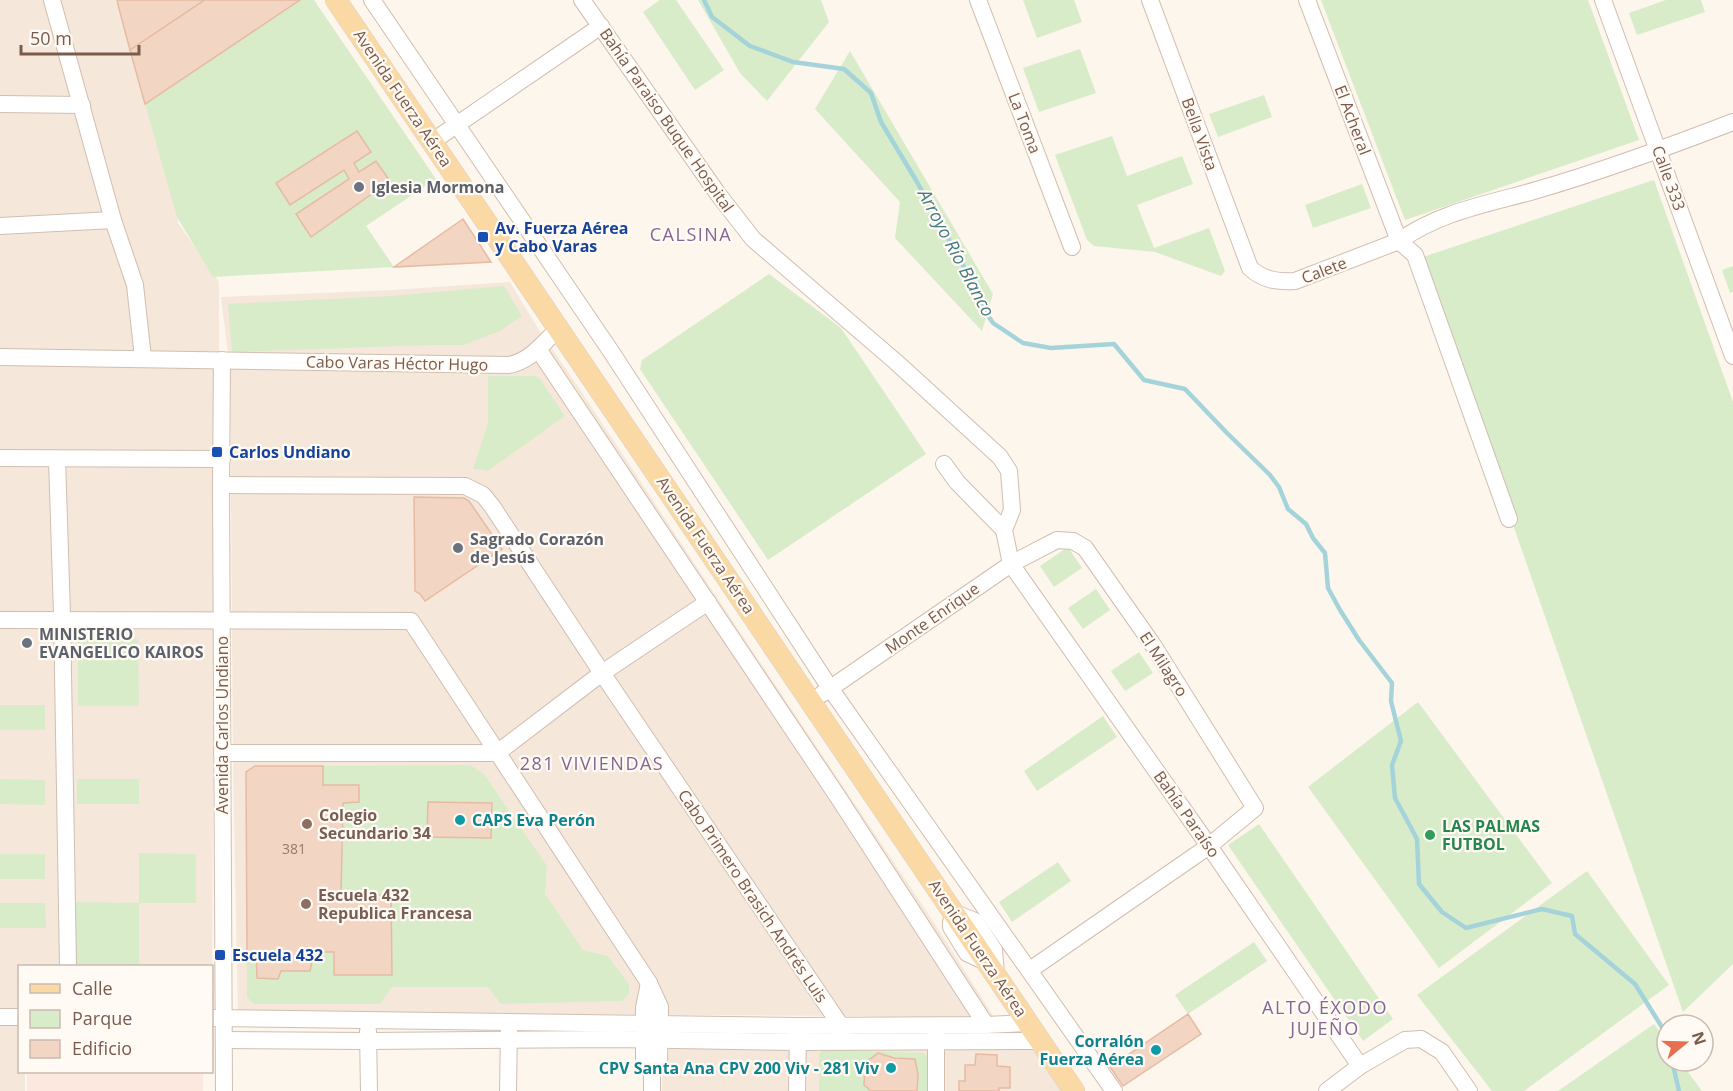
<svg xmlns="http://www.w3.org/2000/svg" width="1733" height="1091" font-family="'Open Sans',sans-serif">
<rect width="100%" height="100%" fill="#fdf6ec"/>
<g fill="#f5e8da">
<polygon points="0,0 116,0 143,96 151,115 178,210 178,223 219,282 219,351 215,372 212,1004 212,966 20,966 20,1072 25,1072 25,1091 0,1091"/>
<polygon points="510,282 539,330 579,388 710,587 931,918 994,1017 238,1012 233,768 230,370 221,297 392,290"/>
<polygon points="671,1047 1019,1047 1037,1050 1061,1091 662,1091 663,1060 665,1053"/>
</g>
<rect fill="#fde8e0" x="27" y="1072" width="176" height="19"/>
<g fill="#d8ecc9">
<polygon points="300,0 314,0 436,179 366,226 394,267 213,277 177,217 145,104"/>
<polygon points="660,0 676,0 724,70 695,90 643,12"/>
<polygon points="698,0 821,0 829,22 767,101 740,73"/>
<polygon points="1023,0 1074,0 1082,22 1037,38"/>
<polygon points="1321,0 1588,0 1639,140 1405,220"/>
<polygon points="1666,0 1701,0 1705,12 1637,35 1629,13"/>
<polygon points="1080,49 1096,93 1039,112 1023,68"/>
<polygon points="850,51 993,294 982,331 895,238 900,202 815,109"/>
<polygon points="1264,95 1272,117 1218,137 1209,114"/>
<polygon points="1112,136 1127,176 1182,156 1193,184 1137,205 1154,248 1209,228 1225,271 1221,276 1155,252 1094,246 1087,240 1055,155"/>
<polygon points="1654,180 1733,402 1733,964 1683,1012 1420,258"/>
<polygon points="1362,184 1371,208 1313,228 1305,205"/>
<polygon points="1733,266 1733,292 1730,293 1722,270"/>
<polygon points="769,274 841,328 926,454 768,560 640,369 642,360"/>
<polygon points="504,286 522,316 500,331 464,345 434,345 232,352 228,304 391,296"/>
<polygon points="488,376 535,376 540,379 565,416 486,472 484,470 473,469 488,423"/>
<polygon points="1068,547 1082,568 1054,587 1040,566"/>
<polygon points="1096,589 1110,610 1083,629 1068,608"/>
<polygon points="78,639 138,639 139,706 78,706"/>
<polygon points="1139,652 1153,673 1125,691 1111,671"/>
<polygon points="1418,702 1552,883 1439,968 1308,787"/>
<rect x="0" y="705" width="45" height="25"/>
<polygon points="1103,716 1117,737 1037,791 1024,771"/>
<polygon points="470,765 484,774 547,866 545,894 583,950 608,956 629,985 629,994 622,1001 501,1004 488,987 392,987 380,1004 254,1004 247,997 247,953 256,953 257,978 278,979 281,971 310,971 314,952 334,952 334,975 391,975 391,895 341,896 343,803 359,802 359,786 323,785 323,766"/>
<polygon points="0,779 45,780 45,805 0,804"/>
<rect x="77" y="779" width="62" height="25"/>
<polygon points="1259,824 1393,1019 1363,1041 1228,845"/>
<polygon points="139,853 196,854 196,903 139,903 139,966 76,966 76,902 139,903"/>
<rect x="0" y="854" width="45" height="25"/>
<polygon points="1058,862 1071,881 1012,922 999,902"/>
<polygon points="1587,871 1669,985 1524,1091 1492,1091 1417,995"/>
<polygon points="0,903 45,903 46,928 0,928"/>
<polygon points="1254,942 1267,961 1188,1014 1175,995"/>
<polygon points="1654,1024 1667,1042 1667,1061 1680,1061 1702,1091 1558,1091"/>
<polygon points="823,1049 924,1053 927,1057 927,1091 819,1091 819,1054"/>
</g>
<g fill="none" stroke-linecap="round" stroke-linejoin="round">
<g stroke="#a5d3da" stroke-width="4.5">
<polyline points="704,0 712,17 750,46 793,62 844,69 871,93 881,122 917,182 968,274 976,298 993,323 1023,343 1051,348 1114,344 1144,380 1185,389 1226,432 1270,475 1279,487 1288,509 1306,524 1313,538 1325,553 1328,588 1340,610 1359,640 1392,683 1391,701 1401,741 1392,765 1395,798 1417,839 1419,884 1442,912 1466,928 1542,909 1572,916 1575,934 1635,984 1665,1032 1667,1041"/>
<polyline points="1672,1061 1679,1091"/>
</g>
</g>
<g fill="#f3d5c3" stroke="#e6bba3" stroke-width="1.5">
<polygon points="118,0 205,0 130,50 117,1"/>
<polygon points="205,0 300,0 145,104 130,50"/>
<polygon points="357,131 371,152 354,163 359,172 376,161 390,181 311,237 296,214 349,179 344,170 290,205 276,183"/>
<polygon points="463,219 491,262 394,267"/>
<polygon points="414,497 464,498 469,501 502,549 425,601 420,594 415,591"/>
<polygon points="255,766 323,766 323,785 359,785 359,802 343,803 341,896 391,895 392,975 334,975 334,952 314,952 310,971 281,971 278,979 257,978 256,953 247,953 246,772"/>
<polygon points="428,802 492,803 491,838 427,837"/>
<polygon points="1188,1014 1201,1034 1123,1086 1110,1067"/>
<polygon points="878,1053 894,1058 915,1059 918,1074 917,1091 871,1091 864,1085 865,1063"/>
<polygon points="976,1054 997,1055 997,1066 1010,1067 1010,1088 999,1088 999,1091 959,1091 959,1081 965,1081 965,1065 975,1065"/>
</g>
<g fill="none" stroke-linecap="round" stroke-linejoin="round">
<g stroke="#d1beb0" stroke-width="18">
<g id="minor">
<polyline points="52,0 113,220 135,285 143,358"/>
<polyline points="372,0 612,353 830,688 1114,1091"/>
<polyline points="582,0 718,194 753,239 896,362 1000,457 1009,471 1012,510 1004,530 1011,564 1209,846 1360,1066"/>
<polyline points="978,0 1072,247"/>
<path d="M 1150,0 L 1250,268 C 1263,280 1277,282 1295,281 L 1399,241 C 1441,211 1489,204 1537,190 C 1603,171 1668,147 1733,122"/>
<polyline points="1307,0 1399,241 1415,255 1509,519"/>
<polyline points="1603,0 1733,356"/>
<polyline points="0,104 82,105"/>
<polyline points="433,141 601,26"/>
<polyline points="0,226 113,220"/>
<polyline points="538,349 838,797 986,1025"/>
<path d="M 0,357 L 508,365 C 530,362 544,342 559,328"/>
<polyline points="222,360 221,485 224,1091"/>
<polyline points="0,458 222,459"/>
<polyline points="57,459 62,614 68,966"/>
<polyline points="944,464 957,482 1004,530"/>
<polyline points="221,485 465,486 483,495 492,506 602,673 841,1026 842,1041"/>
<polyline points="1,620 411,621 649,983 660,1007 659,1062 652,1073 652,1091"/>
<polyline points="822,694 1011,564 1057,540 1073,541 1085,548 1153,645 1255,808 1209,846 1030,970"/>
<polyline points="222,753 497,753 602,673 708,602"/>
<polyline points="955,913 975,921 994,950 996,973"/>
<polyline points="951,922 951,927 967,953 988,963"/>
<polyline points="649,983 644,1008 644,1063 652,1073"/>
<polyline points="0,1017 20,1017"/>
<polyline points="212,1018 798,1026 986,1025 1029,1023"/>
<polyline points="368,1031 369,1091"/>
<polyline points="224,1040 368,1041 615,1039 798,1042 1041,1041"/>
<polyline points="508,1091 509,1029"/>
<polyline points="797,1091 798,1032"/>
<polyline points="936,1091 936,1032"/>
<polyline points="1327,1091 1360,1066 1405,1040 1421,1039 1442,1052 1469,1091"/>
</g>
</g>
<g stroke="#dad1cd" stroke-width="22">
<polyline id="major" points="336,0 1074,1091"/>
</g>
<use href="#minor" stroke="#fff" stroke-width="16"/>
<use href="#major" stroke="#fbd9a5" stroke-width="21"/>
</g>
<g fill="#6b7280" stroke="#fffaf3" stroke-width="2">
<circle cx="359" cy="187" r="6"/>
<circle cx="458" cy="548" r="6"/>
<circle cx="27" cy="643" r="6"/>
</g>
<g fill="#1a4fb4" stroke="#fffaf3" stroke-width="2">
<rect x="477" y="231" width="12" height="12" rx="3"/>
<rect x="211" y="446" width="12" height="12" rx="3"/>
<rect x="214" y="949" width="12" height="12" rx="3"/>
</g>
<g fill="#0f9aa8" stroke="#fffaf3" stroke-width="2">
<circle cx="460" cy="820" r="6"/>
<circle cx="1156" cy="1050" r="6"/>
<circle cx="891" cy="1068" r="6"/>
</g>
<g fill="#8d6e63" stroke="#fffaf3" stroke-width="2">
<circle cx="307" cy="824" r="6"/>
<circle cx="306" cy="904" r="6"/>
</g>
<circle fill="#2e9e5b" stroke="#fffaf3" stroke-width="2" cx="1430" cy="835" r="6"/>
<g text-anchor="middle" stroke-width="4.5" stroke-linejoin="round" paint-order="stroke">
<g font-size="14" fill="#987a6a">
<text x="294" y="854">381</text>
</g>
<g font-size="16" fill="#7a5c4d" stroke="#fffaf3">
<text transform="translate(403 98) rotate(56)" y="6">Avenida Fuerza Aérea</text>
<text transform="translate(667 120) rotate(55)" y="6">Bahía Paraiso Buque Hospital</text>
<text transform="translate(1353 120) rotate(69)" y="6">El Acheral</text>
<text transform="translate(1025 123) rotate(69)" y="6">La Toma</text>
<text transform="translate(1200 134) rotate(70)" y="6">Bella Vista</text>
<text transform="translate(1669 178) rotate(70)" y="6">Calle 333</text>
<text transform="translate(1324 270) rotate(-21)" y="6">Calete</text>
<text transform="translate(397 363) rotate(1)" y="6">Cabo Varas Héctor Hugo</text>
<text transform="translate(706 545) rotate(56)" y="6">Avenida Fuerza Aérea</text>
<text transform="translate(932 618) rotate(-35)" y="6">Monte Enrique</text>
<text transform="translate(1164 664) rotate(57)" y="6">El Milagro</text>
<text transform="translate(222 725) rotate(-90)" y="6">Avenida Carlos Undiano</text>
<text transform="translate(1187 814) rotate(55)" y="6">Bahía Paraíso</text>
<text transform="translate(753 896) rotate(56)" y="6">Cabo Primero Brasich Andrés Luis</text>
<text transform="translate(978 948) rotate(56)" y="6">Avenida Fuerza Aérea</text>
</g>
<g font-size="16" font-weight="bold" fill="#5b616d" stroke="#fffaf3" text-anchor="start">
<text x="371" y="193">Iglesia Mormona</text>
<text x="470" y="545">Sagrado Corazón<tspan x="470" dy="18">de Jesús</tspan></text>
<text x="39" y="640">MINISTERIO<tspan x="39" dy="18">EVANGELICO KAIROS</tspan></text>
</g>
<g font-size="16" font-weight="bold" fill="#164399" stroke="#fffaf3" text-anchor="start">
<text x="495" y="234">Av. Fuerza Aérea<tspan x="495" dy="18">y Cabo Varas</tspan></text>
<text x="229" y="458">Carlos Undiano</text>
<text x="232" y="961">Escuela 432</text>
</g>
<g font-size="16" font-weight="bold" fill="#785e54" stroke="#fffaf3" text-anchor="start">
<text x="319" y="821">Colegio<tspan x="319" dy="18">Secundario 34</tspan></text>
<text x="318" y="901">Escuela 432<tspan x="318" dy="18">Republica Francesa</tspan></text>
</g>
<g font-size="16" font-weight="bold" fill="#0d838f" stroke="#fffaf3" text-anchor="end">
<text x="472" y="826" text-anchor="start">CAPS Eva Perón</text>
<text x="1144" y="1047">Corralón<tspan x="1144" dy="18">Fuerza Aérea</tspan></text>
<text x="879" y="1074">CPV Santa Ana CPV 200 Viv - 281 Viv</text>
</g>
<g font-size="16" font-weight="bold" fill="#27864d" stroke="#fffaf3" text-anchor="start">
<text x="1442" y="832">LAS PALMAS<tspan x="1442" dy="18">FUTBOL</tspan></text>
</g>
<g font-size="18" letter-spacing="1.5" fill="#846695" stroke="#fffaf3">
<text x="691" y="241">CALSINA</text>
<text x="592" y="770">281 VIVIENDAS</text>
<text x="1325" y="1014">ALTO ÉXODO<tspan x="1325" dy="21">JUJEÑO</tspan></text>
</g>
<g font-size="18" font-style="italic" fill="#437c86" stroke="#fffaf3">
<text transform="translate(956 253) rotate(62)" y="6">Arroyo Río Blanco</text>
</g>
</g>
<rect x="18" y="965" width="195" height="108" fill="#fffaf3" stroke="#cabbb1" stroke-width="1.5"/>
<rect x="30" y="984" width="30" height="9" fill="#fbd9a5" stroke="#cabbb1" stroke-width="1.5"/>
<text x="72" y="995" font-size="18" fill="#7a5c4d">Calle</text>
<rect x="30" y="1010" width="30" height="18" fill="#d8ecc9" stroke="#cabbb1" stroke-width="1.5"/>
<text x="72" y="1025" font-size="18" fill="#7a5c4d">Parque</text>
<rect x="30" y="1040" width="30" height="18" fill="#f3d5c3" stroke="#cabbb1" stroke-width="1.5"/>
<text x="72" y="1055" font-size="18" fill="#7a5c4d">Edificio</text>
<g transform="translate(1685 1043) rotate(71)"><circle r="28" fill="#fffaf3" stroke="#cabbb1" stroke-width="1.5"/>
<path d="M0-4.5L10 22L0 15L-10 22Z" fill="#e76f51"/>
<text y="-9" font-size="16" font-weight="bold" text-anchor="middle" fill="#7a5c4d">N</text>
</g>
<path d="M21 45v9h118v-9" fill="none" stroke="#7a5c4d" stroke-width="3"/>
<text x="30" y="45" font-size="18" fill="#7a5c4d" stroke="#fffaf3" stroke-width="4.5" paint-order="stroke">50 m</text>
</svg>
